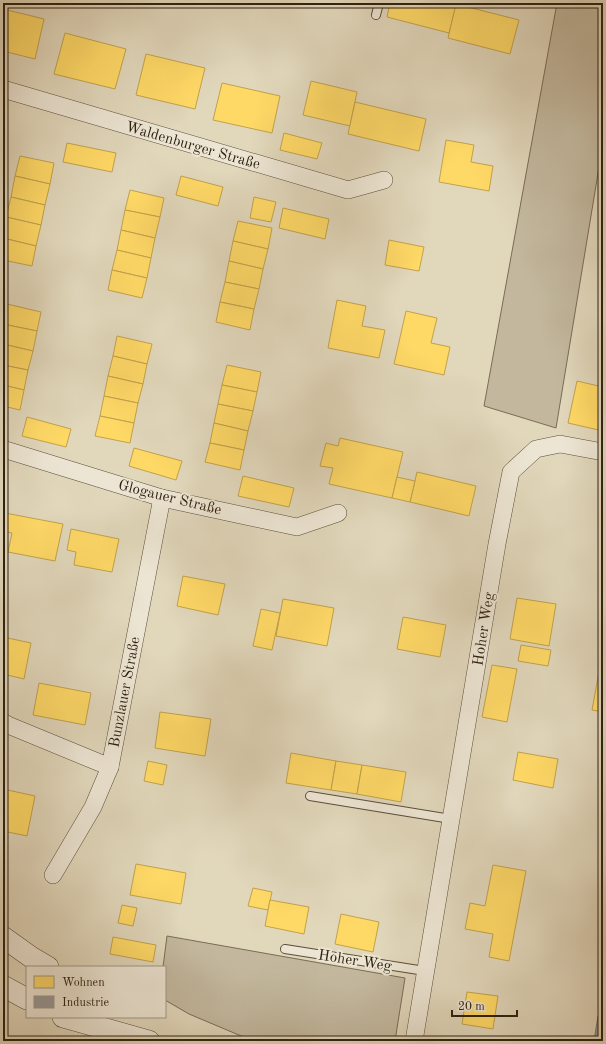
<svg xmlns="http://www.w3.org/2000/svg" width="606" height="1044" font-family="'Old Standard TT',serif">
<rect width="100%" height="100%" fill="#e1d7bb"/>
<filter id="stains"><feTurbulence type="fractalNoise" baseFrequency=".005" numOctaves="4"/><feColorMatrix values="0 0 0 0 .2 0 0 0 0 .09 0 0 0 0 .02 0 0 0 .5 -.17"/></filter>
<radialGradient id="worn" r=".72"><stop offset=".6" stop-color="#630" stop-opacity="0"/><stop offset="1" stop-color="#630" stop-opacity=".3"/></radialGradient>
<g fill="#c3b89e" stroke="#796c57">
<polygon points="557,3 603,3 603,143 556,428 484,406"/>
<polygon points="167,936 405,978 395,1041 253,1041 189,1014 165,1000 165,967 163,967"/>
</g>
<g fill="#ffd966" stroke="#c1a24c">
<polygon points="390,3 457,3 449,33 387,17"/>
<polygon points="456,4 519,20 510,54 448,38"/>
<polygon points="3,9 44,19 35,59 3,51"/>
<polygon points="65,33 126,49 115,89 54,74"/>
<polygon points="146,54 205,68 195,109 136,95"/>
<polygon points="311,81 357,92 350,126 303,115"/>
<polygon points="222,83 280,96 272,133 213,120"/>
<polygon points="355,102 426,119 419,151 348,134"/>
<polygon points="3,121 7,122 3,137"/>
<polygon points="284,133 322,143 317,159 280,150"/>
<polygon points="446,140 474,145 471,162 493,166 489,191 439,182"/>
<polygon points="67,143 116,153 112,172 63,162"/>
<polygon points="20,156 54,163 50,184 15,176"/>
<polygon points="15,176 50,184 45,205 11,197"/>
<polygon points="181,176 223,187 218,206 176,195"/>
<polygon points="130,190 164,198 160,217 125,210"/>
<polygon points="11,197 45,205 41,225 6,217"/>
<polygon points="254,197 276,202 271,222 250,218"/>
<polygon points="283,208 329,219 325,239 279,228"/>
<polygon points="125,210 160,217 155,238 121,230"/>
<polygon points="6,217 41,225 36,246 3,238"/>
<polygon points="238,221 272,228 268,249 233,241"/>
<polygon points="121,230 155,238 151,258 117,250"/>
<polygon points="3,238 36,246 32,266 3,260"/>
<polygon points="389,240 424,247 419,271 385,265"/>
<polygon points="233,241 268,249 263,269 229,261"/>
<polygon points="117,250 151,258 147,278 112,270"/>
<polygon points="229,261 263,269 259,289 225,282"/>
<polygon points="112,270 147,278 142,298 108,290"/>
<polygon points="225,282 259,289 254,309 220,302"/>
<polygon points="337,300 366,306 362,326 385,330 379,358 328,348"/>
<polygon points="220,302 254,309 250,330 216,322"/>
<polygon points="7,304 41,312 37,331 3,324"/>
<polygon points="406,311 437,318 431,343 450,347 444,375 394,364"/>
<polygon points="3,324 37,331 33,351 3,344"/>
<polygon points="117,336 152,344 147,364 113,356"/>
<polygon points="3,344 33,351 28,370 3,365"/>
<polygon points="113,356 147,364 143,384 108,376"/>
<polygon points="3,365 28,370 24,390 3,385"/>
<polygon points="227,365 261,372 257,392 222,385"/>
<polygon points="108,376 143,384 138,403 104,396"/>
<polygon points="577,381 603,387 603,431 568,423"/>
<polygon points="3,385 24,390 20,410 3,406"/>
<polygon points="222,385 257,392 253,411 218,404"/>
<polygon points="104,396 138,403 134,423 100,416"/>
<polygon points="218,404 253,411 248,431 214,423"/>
<polygon points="100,416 134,423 130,443 95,436"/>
<polygon points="27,417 71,429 66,447 22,436"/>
<polygon points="214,423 248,431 244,450 210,443"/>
<polygon points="340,438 403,452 392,498 329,484 333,468 320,466 326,443 338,446"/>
<polygon points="210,443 244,450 240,470 205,462"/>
<polygon points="134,448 182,461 176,480 129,466"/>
<polygon points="417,472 476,486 469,516 410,502"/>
<polygon points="243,476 294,488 289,507 238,496"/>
<polygon points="397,477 415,481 410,502 392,498"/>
<polygon points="5,513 63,524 55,561 8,552 12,533 3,531"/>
<polygon points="71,529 119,539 112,572 74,565 76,552 67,550"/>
<polygon points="183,576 225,584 218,615 177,606"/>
<polygon points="517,598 556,604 549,646 510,639"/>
<polygon points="283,599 334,608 327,646 276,636"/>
<polygon points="261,609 280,613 272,650 253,646"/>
<polygon points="403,617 446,625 440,657 397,649"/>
<polygon points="3,637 31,643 24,679 3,674"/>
<polygon points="521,645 551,650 548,666 518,661"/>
<polygon points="601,661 603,661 603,712 592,710"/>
<polygon points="492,665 517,669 507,722 482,717"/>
<polygon points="39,683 91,693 85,725 33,715"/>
<polygon points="160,712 211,719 205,756 155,748"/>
<polygon points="518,752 558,759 553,788 513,780"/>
<polygon points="291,753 336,761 331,790 286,783"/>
<polygon points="148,761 167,765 163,785 144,781"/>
<polygon points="336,761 362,765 357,794 331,790"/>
<polygon points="362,765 406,772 401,802 357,794"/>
<polygon points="3,789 35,796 27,836 3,831"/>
<polygon points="136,864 186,873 181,904 130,895"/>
<polygon points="493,865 526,871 509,961 489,957 493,934 465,929 470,903 485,906"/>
<polygon points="253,888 272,892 268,910 248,906"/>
<polygon points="270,900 309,907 304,934 265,926"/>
<polygon points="122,905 137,908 133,926 118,923"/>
<polygon points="341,914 379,922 373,952 335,944"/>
<polygon points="113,937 156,945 153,962 110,954"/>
<polygon points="467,992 498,996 493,1029 462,1024"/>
</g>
<polygon fill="#999" stroke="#797570" points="598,1016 603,1016 603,1041 594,1041"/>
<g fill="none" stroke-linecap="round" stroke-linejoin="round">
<g stroke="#5c4e3b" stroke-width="10">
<g id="service">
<polyline points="376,15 379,3"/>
<polyline points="310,796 451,819"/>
<polyline points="285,949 425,971"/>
</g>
</g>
<g stroke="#5c4e3b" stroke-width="18">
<g id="minor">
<polyline points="3,89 348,190 384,180"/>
<polyline points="3,449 162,498 297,527 338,513"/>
<polyline points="3,722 8,725 110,767"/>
<polyline points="53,875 93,807 110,767 162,498"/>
<polyline points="414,1041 497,544 511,472 536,449 560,444 603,452"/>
</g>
</g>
<g stroke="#5c4e3b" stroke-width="22">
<g id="tertiary">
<polyline points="3,937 31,957 48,967"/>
<polyline points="3,986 27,999"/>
<polyline points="63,1017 149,1041"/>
</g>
</g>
<use href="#service" stroke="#ece5d3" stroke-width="8"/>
<use href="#minor" stroke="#ece5d3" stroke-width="17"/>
<use href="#tertiary" stroke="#ece5d3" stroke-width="21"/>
</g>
<g text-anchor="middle" stroke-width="4" stroke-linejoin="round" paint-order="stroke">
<g font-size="15" fill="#2f2110" stroke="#ece5d3">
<text transform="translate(193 145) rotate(16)" y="5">Waldenburger Straße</text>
<text transform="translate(170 497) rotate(14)" y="5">Glogauer Straße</text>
<text transform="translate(483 629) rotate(-81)" y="5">Hoher Weg</text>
<text transform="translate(124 692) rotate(-79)" y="5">Bunzlauer Straße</text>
<text transform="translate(355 960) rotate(9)" y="5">Hoher Weg</text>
</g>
</g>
<rect width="606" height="1044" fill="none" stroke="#e1d7bb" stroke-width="16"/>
<rect x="4" y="4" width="598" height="1036" fill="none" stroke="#2f2110" stroke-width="2"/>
<rect x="8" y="8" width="590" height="1028" fill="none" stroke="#2f2110"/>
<rect x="26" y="966" width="140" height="52" fill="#ece5d3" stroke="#a09785"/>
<rect x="34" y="976" width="20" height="12" fill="#ffd966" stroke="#a09785"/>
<text x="62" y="986" font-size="12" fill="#2f2110">Wohnen</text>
<rect x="34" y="996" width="20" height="12" fill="#999999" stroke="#a09785"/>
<text x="62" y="1006" font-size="12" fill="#2f2110">Industrie</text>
<path d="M452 1010v6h65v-6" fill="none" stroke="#2f2110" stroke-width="2"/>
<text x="458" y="1010" font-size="12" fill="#2f2110" stroke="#ece5d3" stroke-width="3" paint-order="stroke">20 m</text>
<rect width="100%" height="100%" filter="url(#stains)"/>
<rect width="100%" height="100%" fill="url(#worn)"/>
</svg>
